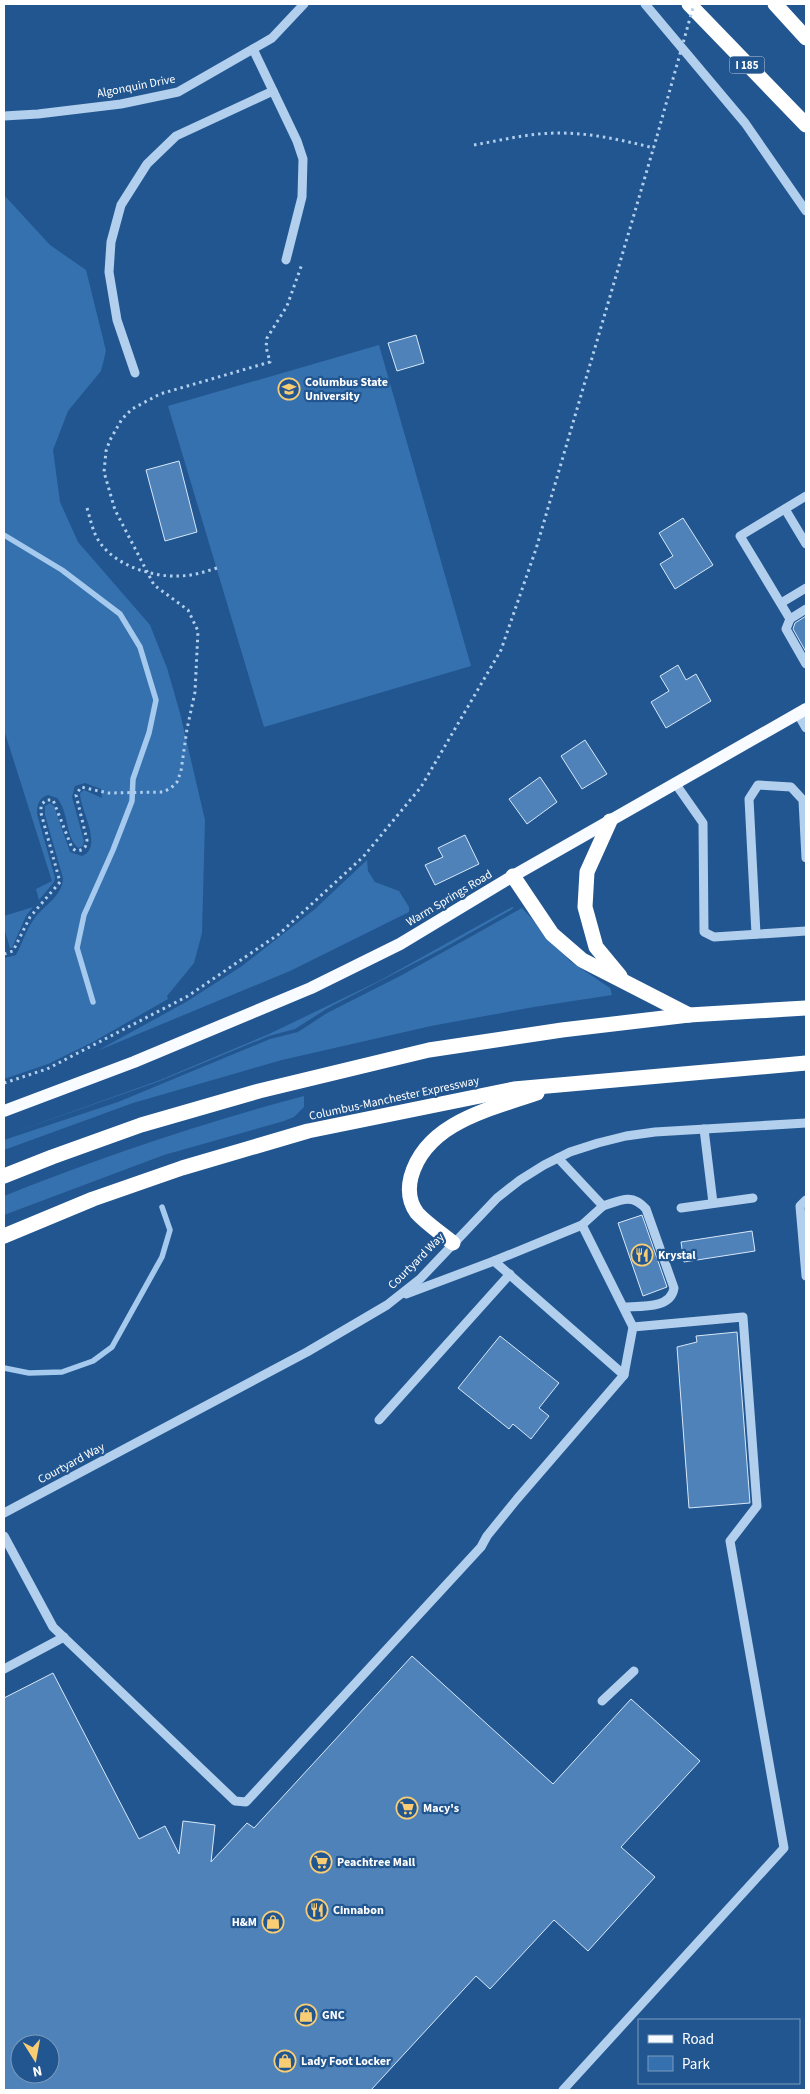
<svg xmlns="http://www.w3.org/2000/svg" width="810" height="2094" font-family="'Source Sans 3',sans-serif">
<rect width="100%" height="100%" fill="#225690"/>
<g fill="#3571ae">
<path d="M 4,195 L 50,245 L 86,270 L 106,351 L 101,371 L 68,411 L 53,450 L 60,502 L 78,542 L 150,625 L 167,668 L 180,713 L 205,820 L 202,933 L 194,963 L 167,996 L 168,999 L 93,1042 L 48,1064 L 4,1079 L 4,958 L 16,955 C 22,944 26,930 34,919 C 43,906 63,896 63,878 L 45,815 L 45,806 L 50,803 L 54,806 L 70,852 L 82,856 C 104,847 80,810 80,793 L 84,790 L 102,798 L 101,789 L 85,783 L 75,786 L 72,797 L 84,841 L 83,846 L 78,848 C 65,836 69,812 57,798 L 48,795 C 39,798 37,804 37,814 L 55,878 L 54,882 L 39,900 L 36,889 L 52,881 L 4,730 Z"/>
<polygon points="379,345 471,666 264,727 168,406"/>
<polygon points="367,860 368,871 375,882 399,891 409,907 409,912 290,971 97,1051 186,1002 242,966 315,909"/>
<polygon points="33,907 26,916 12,948 10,948 4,928 4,916"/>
<polygon points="512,907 514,907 511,910 442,949 328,1008 295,1029 269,1036 160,1081 4,1136 160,1080 269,1034 379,981"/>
<polygon points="522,908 570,961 610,988 612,995 534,1007 431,1026 282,1060 133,1103 4,1150 4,1140 118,1102 270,1039 298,1032 327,1013 402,975"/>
<path d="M 304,1096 L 304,1107 L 294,1117 L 284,1121 L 164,1155 L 4,1215 L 4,1196 C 104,1156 199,1124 304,1096 Z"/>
</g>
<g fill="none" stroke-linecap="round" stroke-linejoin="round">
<g stroke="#a6caee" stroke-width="5.5">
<polyline points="4,535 62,570 120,614 140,647 156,700 149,733 133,779 132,801 113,850 84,915 77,948 93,1002"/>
<polyline points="4,1368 29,1373 62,1372 93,1361 112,1347 162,1257 170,1230 162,1207"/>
</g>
</g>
<g fill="#4e82b9" stroke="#d8e8f9" fill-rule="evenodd">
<polygon points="416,335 424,363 397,371 388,343"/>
<polygon points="179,461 197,532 165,541 146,470"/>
<polygon points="683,518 713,565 675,589 660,564 673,556 659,533"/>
<polygon points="806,616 806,652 793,629 795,623"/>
<polygon points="678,665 686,680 696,674 711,701 666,728 651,702 669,691 660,676"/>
<polygon points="585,740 607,774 582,789 561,756"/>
<polygon points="540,777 557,802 527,824 509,799"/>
<polygon points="465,835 479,864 435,885 425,865 443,857 438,848"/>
<polygon points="642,1215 667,1287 643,1296 618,1223"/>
<polygon points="752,1231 755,1251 684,1262 681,1242"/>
<polygon points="737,1332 750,1503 689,1508 677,1347 697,1342 696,1336"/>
<polygon points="500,1336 559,1383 539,1408 549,1416 531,1439 513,1424 509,1429 458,1388"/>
<path d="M 412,1656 L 553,1784 L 631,1699 L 700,1761 L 621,1847 L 655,1877 L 588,1951 L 554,1920 L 490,1989 L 476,1976 L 371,2090 L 4,2090 L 4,1698 L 53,1673 L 139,1839 L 165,1826 L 179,1854 L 183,1821 L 215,1825 L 211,1862 L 247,1823 L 254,1828 ZM 20,2044 L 50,2044 L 50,2074 L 20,2074 Z"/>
</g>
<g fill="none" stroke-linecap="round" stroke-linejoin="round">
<g stroke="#b2cfed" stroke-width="3" stroke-dasharray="2.5 4" stroke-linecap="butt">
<path d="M 474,145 C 502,140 530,133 559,133 C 591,133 622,140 654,148"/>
<path d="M 87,508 C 91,521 93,534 101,544 C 117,566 153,577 178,576 C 192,576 204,572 217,568"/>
<path d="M 4,954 L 13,951 L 30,917 L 60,882 L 41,813 L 41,805 L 46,800 L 53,800 L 72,848 L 76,851 C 84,850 86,848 87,840 L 76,795 L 81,787 L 108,793 L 163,792 L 171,788 L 177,782 L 181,771 L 187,729 L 195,692 L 198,631 L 188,610 L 154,585 L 115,510 L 104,472 L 106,451 L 110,440 L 122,419 L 132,409 L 160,394 L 270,362 L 266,347 L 267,338 L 287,306 L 302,264"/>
<polyline points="4,1083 47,1069 188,996 279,934 363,857 421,787 501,650 536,549 657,136"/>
</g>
<g stroke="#b2cfed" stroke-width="9">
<polyline points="645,4 745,123 806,211"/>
<polyline points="253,49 297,141 303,159 302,197 286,260"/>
<polyline points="4,116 38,114 121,104 178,92 272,38 304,4"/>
<polyline points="135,373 117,320 109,272 111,242 121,205 147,164 176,136 273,91"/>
<polyline points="785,509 806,544"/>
<polyline points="781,603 806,588"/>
<polyline points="806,609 790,619 786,629 806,664"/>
<polyline points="790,619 740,536 806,496"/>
<polyline points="798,714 806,728"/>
<polyline points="675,783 703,823 704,932 714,937 806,931"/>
<polyline points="756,934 749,799 758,785 791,787 803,800 806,858"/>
<polyline points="704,1129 713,1203"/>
<polyline points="558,1158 603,1206 582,1225"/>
<polyline points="806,1200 800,1206 806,1276"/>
<path d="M 603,1206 C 621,1200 632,1193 646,1209 L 674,1288 C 671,1309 641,1306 624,1307"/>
<polyline points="681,1208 753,1198"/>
<polyline points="494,1261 582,1225 633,1327"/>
<polyline points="406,1294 494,1261 624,1375"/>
<polyline points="379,1420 510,1274"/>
<polyline points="4,1513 307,1352 387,1305 420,1279 497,1198 520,1180 544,1165 570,1152 598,1143 626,1136 655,1132 806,1123"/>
<polyline points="4,1536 53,1627 235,1801 246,1802 481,1547 487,1536 517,1499 624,1375 633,1327 743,1317 757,1506 730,1541 784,1848 563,2090"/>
<polyline points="4,1669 64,1637"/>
<polyline points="602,1701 634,1671"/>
</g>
<polyline stroke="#f8fbff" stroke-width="12" points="4,1111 134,1062 311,988 400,944 513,876 806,709"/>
<g stroke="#fff" stroke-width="15">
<polyline points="689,4 806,125"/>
<polyline points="775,4 806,38"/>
<polyline points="610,821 587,872 585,907 596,947 620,976"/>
<polyline points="513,876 552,934 582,960 689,1015"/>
<polyline points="4,1176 52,1157 141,1125 259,1091 429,1050 562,1030 689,1015 806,1008"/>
<polyline points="4,1236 93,1199 182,1168 308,1131 514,1089 806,1063"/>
<path d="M 453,1243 C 441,1233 427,1224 417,1213 C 409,1202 408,1189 411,1177 C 426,1122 491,1109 537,1093"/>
</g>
<polyline stroke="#b2cfed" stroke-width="3" stroke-dasharray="2.5 4" stroke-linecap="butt" points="657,136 694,4"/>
</g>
<defs>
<g id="university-ring" transform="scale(1.125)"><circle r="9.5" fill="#225690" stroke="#f9cd74" stroke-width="1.5"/><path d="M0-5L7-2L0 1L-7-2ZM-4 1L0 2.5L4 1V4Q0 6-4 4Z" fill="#f9cd74"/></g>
<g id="restaurant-ring" transform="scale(1.125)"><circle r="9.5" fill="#225690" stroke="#f9cd74" stroke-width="1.5"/><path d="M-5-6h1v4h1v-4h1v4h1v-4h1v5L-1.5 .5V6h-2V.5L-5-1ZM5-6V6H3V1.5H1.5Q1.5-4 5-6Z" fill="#f9cd74"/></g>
<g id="supermarket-ring" transform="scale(1.125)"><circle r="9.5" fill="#225690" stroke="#f9cd74" stroke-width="1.5"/><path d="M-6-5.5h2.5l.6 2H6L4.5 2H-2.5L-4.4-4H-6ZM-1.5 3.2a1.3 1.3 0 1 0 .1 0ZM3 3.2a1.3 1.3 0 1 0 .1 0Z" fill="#f9cd74"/></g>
<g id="shop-ring" transform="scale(1.125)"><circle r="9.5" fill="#225690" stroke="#f9cd74" stroke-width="1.5"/><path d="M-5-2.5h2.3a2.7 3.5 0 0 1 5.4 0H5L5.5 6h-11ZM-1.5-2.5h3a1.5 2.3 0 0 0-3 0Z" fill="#f9cd74"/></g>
</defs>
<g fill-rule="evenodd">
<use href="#university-ring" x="289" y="389"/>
<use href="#restaurant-ring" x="642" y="1255"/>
<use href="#supermarket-ring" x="407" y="1808"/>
<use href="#supermarket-ring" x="321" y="1862"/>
<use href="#restaurant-ring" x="317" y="1910"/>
<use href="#shop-ring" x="273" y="1922"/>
<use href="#shop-ring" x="306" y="2015"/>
<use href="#shop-ring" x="285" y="2061"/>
</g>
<g text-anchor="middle" stroke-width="4.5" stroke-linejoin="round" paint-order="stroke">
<rect fill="#225690" stroke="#bdccde" stroke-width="1" x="729.5" y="56.5" width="35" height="17" rx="4"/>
<g font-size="11" font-weight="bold" fill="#fff">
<text x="747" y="69">I 185</text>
</g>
<g font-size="12" fill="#fff" stroke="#225690">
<text transform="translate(136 86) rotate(-11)" y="4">Algonquin Drive</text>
<text transform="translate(449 898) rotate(-31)" y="4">Warm Springs Road</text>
<text transform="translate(394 1098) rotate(-12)" y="4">Columbus-Manchester Expressway</text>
<text transform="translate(416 1261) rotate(-45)" y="4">Courtyard Way</text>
<text transform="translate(71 1463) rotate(-28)" y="4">Courtyard Way</text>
</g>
<g font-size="12" font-weight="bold" fill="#fff" stroke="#225690" text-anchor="start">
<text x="305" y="386">Columbus State<tspan x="305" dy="14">University</tspan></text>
<text x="658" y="1259">Krystal</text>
<text x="423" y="1812">Macy's</text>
<text x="337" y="1866">Peachtree Mall</text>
<text x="333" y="1914">Cinnabon</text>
<text x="257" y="1926" text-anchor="end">H&amp;M</text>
<text x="322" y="2019">GNC</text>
<text x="301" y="2065">Lady Foot Locker</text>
</g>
</g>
<rect width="810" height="2094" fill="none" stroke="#ffffff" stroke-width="10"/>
<rect x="638" y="2019" width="162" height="65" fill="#225690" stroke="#7a9abc"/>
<rect x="648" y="2035" width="25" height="8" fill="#f8fbff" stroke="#7a9abc"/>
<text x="682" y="2044" font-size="15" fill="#ffffff">Road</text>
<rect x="648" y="2056" width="25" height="15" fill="#3571ae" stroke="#7a9abc"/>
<text x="682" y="2069" font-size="15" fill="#ffffff">Park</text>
<g transform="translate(35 2059) rotate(169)"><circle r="24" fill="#225690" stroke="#7a9abc"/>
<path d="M0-4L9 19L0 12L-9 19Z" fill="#f9cd74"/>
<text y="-8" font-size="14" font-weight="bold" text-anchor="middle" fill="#ffffff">N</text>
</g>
</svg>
